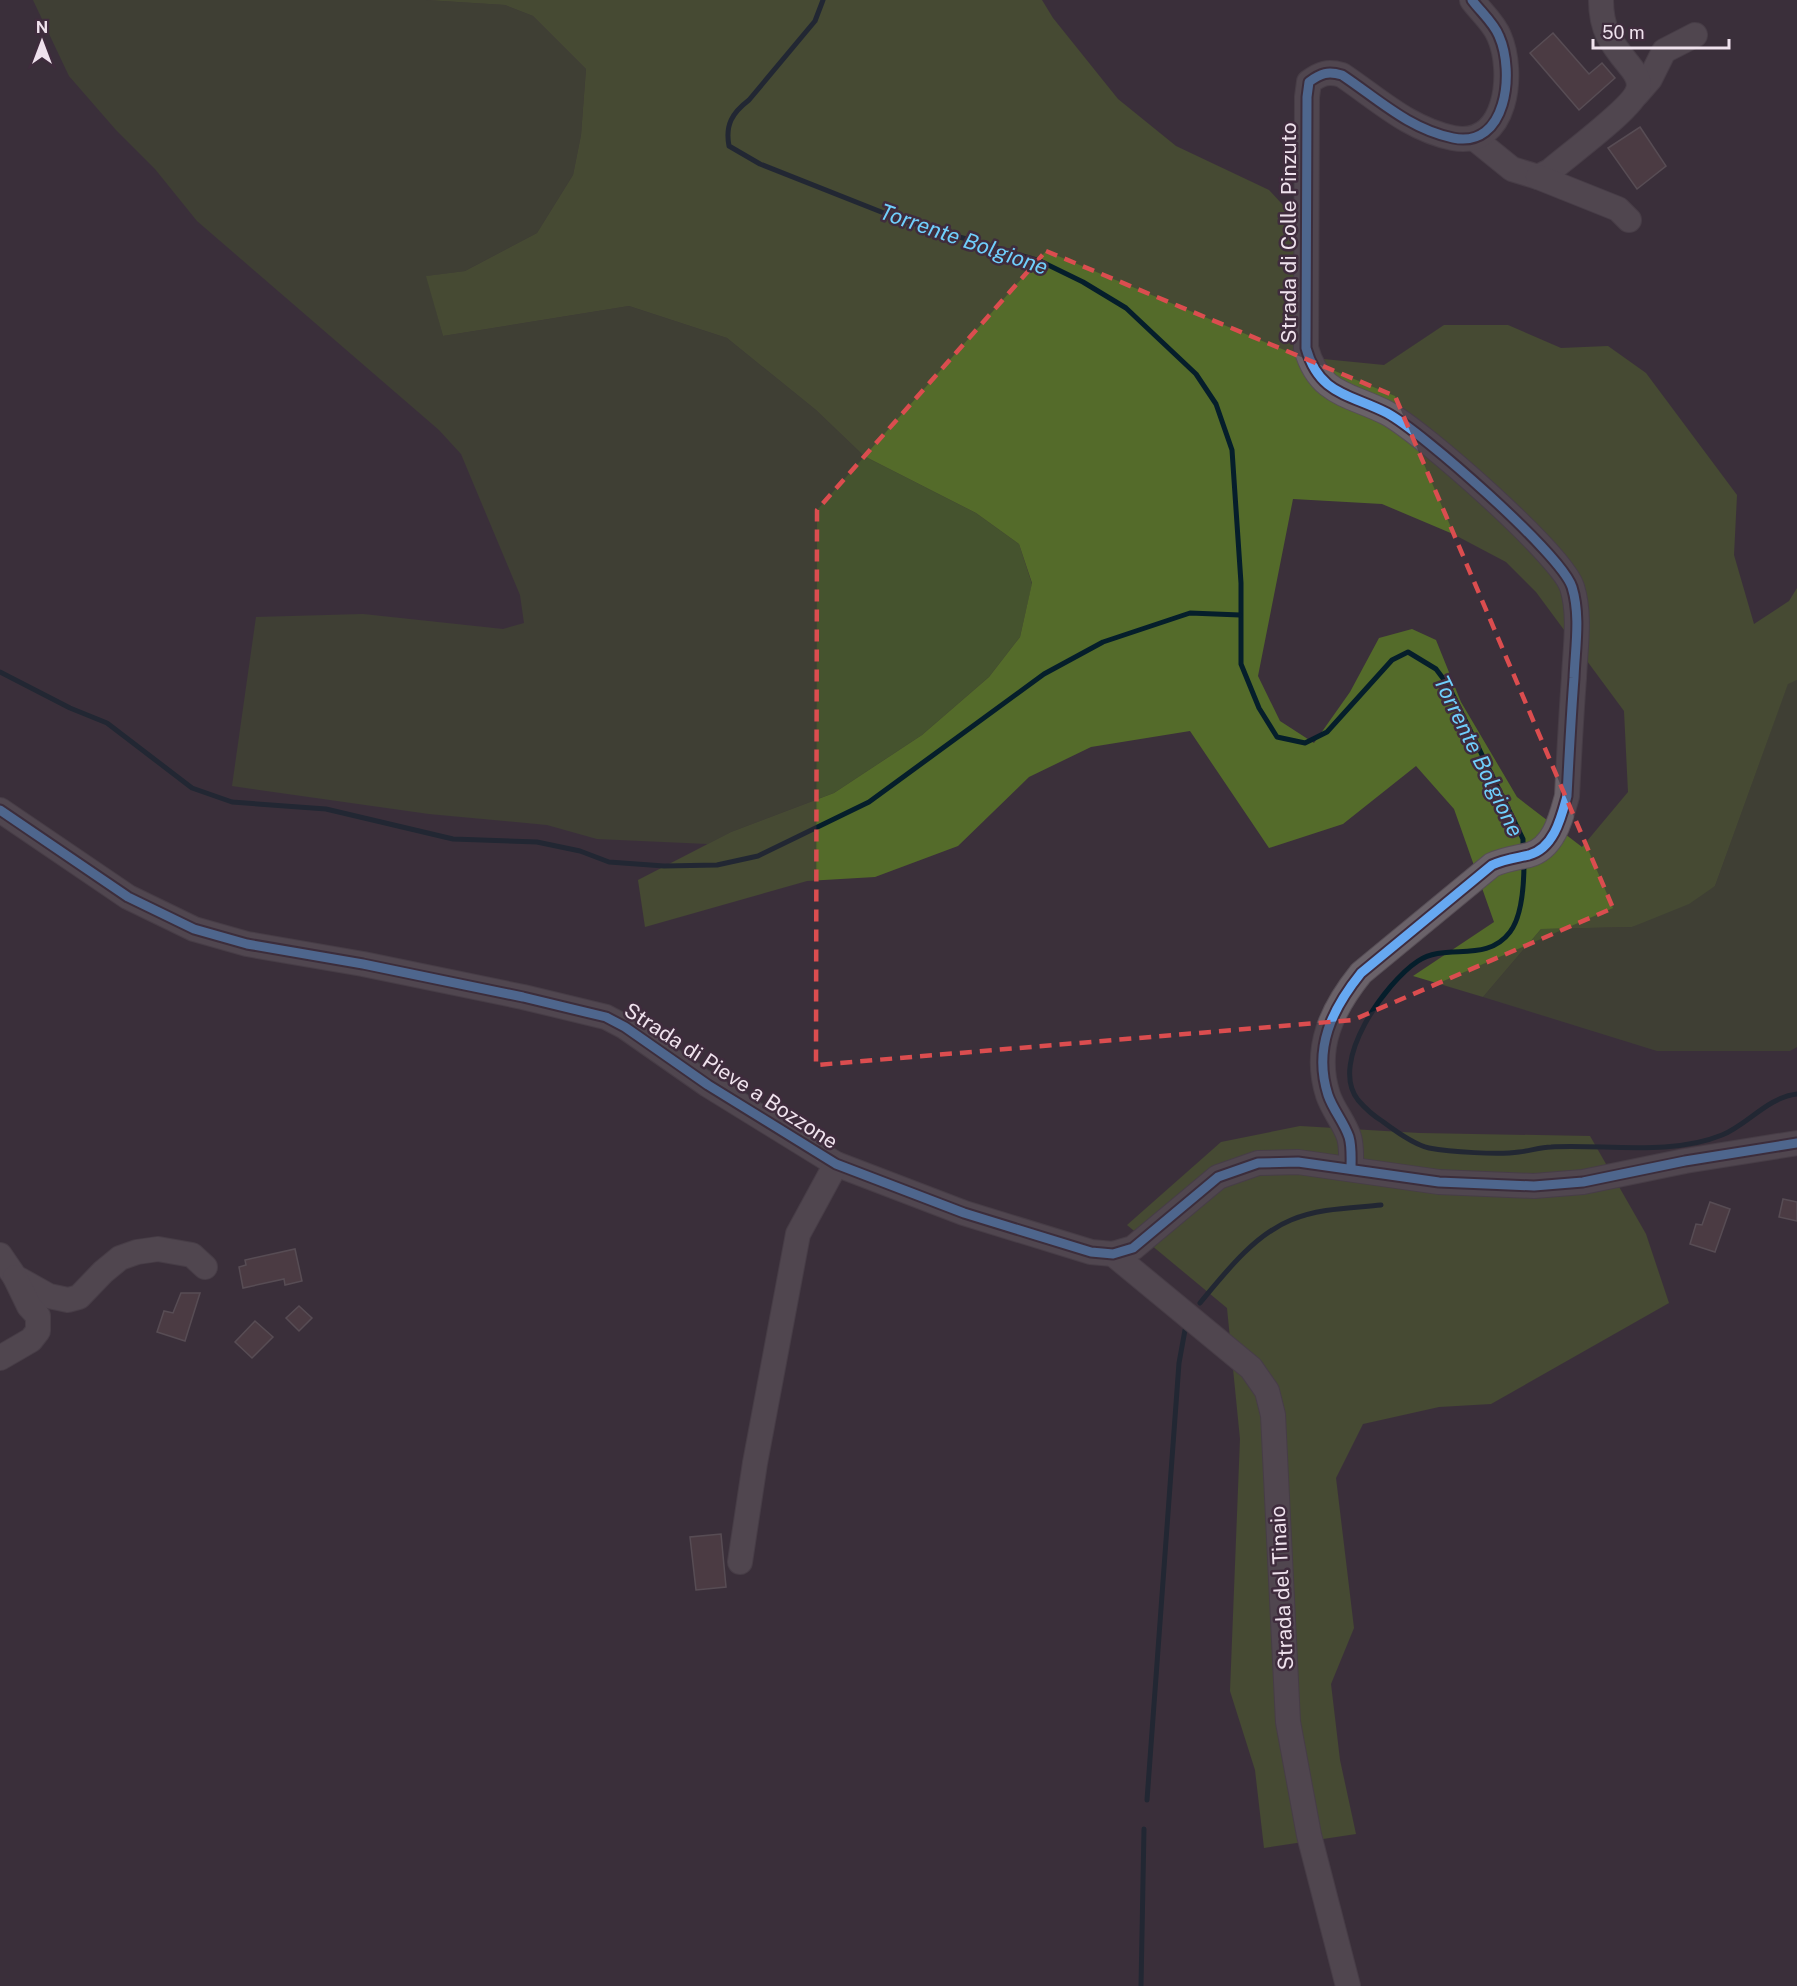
<svg xmlns="http://www.w3.org/2000/svg" width="1797" height="1986" font-family="'Public Sans',sans-serif">
<rect width="100%" height="100%" fill="#3b303a"/>
<g fill="#45532e">
<polygon points="33,0 426,0 505,5 533,16 586,69 581,135 573,175 537,233 465,271 427,276 443,336 629,306 727,338 816,410 864,456 976,513 1019,544 1032,584 1020,637 989,677 922,735 834,793 731,832 708,844 597,839 547,825 429,814 232,786 256,617 363,614 503,629 524,623 520,595 461,454 439,430 197,221 155,169 116,130 69,76"/>
<polygon points="1797,680 1797,1047 1790,1051 1657,1051 1483,997 1541,929 1632,927 1715,886 1788,683"/>
</g>
<g fill="#546b2a" fill-rule="evenodd">
<path d="M 426,0 L 1042,0 L 1053,18 L 1118,99 L 1176,146 L 1269,190 L 1293,216 L 1303,357 L 1384,365 L 1444,325 L 1508,325 L 1561,348 L 1608,346 L 1646,373 L 1737,495 L 1734,555 L 1754,624 L 1789,601 L 1797,588 L 1797,680 L 1788,684 L 1715,886 L 1689,904 L 1632,927 L 1541,929 L 1483,997 L 1413,976 L 1494,922 L 1454,809 L 1416,766 L 1343,824 L 1269,848 L 1190,731 L 1091,747 L 1029,777 L 958,846 L 875,877 L 807,881 L 645,927 L 638,880 L 731,832 L 834,793 L 922,735 L 989,677 L 1020,637 L 1032,583 L 1019,544 L 976,513 L 864,456 L 816,410 L 727,338 L 629,306 L 443,336 L 426,276 L 465,271 L 537,233 L 573,175 L 581,135 L 586,69 L 533,16 L 505,5 ZM 1293,499 L 1382,504 L 1453,534 L 1506,562 L 1536,592 L 1624,711 L 1628,792 L 1582,847 L 1517,797 L 1461,702 L 1436,640 L 1412,629 L 1379,638 L 1350,692 L 1314,743 L 1280,721 L 1258,676 Z"/>
<polygon points="1300,1126 1419,1133 1590,1136 1646,1234 1669,1303 1491,1404 1439,1407 1363,1424 1336,1478 1354,1628 1331,1684 1340,1760 1356,1834 1264,1848 1255,1770 1230,1691 1240,1439 1227,1308 1127,1225 1221,1142"/>
</g>
<g fill="none" stroke-linecap="round" stroke-linejoin="round">
<g stroke="#051e2b" stroke-width="5">
<path d="M 823,0 L 815,21 L 749,100 C 732,113 725,125 729,146 L 760,164 L 899,219 L 1040,261 L 1083,282 L 1126,308 L 1196,374 L 1216,404 L 1232,450 L 1241,583 L 1241,664 L 1259,708 L 1277,737 L 1305,743 L 1327,732 L 1392,660 L 1408,652 L 1436,669 L 1448,685 L 1523,839 L 1523,850"/>
<polyline points="0,672 70,708 107,723 192,788 232,802 326,809 453,839 537,842 580,851 609,862 664,866 717,865 758,856 869,802 1044,674 1103,642 1190,613 1240,615"/>
<path d="M 1524,862 C 1524,883 1523,915 1510,932 C 1486,964 1446,942 1418,961 C 1386,982 1328,1062 1358,1100 C 1364,1107 1374,1116 1382,1121 C 1394,1130 1414,1145 1429,1148 C 1450,1152 1499,1155 1519,1152 C 1530,1151 1540,1147 1551,1147 C 1604,1144 1671,1156 1722,1135 C 1747,1125 1768,1097 1797,1094"/>
<path d="M 1200,1303 C 1224,1274 1254,1235 1291,1220 C 1319,1208 1352,1208 1381,1205"/>
<polyline points="1147,1800 1179,1363 1185,1330"/>
<polyline points="1141,1986 1144,1829"/>
</g>
</g>
<g fill="#5f4a4e" stroke="#7b7074" stroke-width="1.5">
<polygon points="1553,33 1589,74 1602,63 1615,78 1579,110 1530,53"/>
<polygon points="1640,127 1666,166 1637,189 1608,148"/>
<polygon points="1783,1199 1797,1202 1797,1221 1779,1217"/>
<polygon points="1710,1202 1730,1209 1715,1252 1690,1244 1696,1224 1702,1225"/>
<polygon points="295,1249 302,1281 285,1285 284,1279 243,1288 239,1267 246,1265 245,1260"/>
<polygon points="181,1293 200,1293 185,1341 157,1332 164,1311 173,1313"/>
<polygon points="299,1306 312,1318 299,1331 286,1318"/>
<polygon points="255,1321 273,1337 252,1358 235,1342"/>
<polygon points="721,1534 726,1587 696,1590 690,1537"/>
</g>
<g fill="none" stroke-linecap="round" stroke-linejoin="round">
<g stroke="#574e56" stroke-width="26">
<g id="minor">
<polyline points="1637,94 1650,79 1664,51 1695,35"/>
<path d="M 1475,139 L 1512,169 L 1538,177 L 1550,171 C 1567,156 1633,108 1638,90 C 1641,81 1635,72 1629,65 C 1611,43 1601,30 1601,0"/>
<polyline points="1538,177 1618,209 1629,220"/>
<polyline points="0,810 128,897 194,929 247,944 363,964 523,997 606,1017 625,1027 708,1085 836,1164 964,1213 1091,1252 1113,1254 1133,1248 1218,1177 1258,1163 1298,1162 1439,1182 1534,1186 1583,1182 1685,1161 1797,1143"/>
<path d="M 1351,1169 C 1351,1159 1352,1147 1349,1137 C 1344,1122 1333,1110 1328,1095 C 1313,1048 1332,1009 1361,973 L 1492,865 C 1505,859 1516,858 1529,855 C 1554,848 1561,818 1567,796 C 1569,757 1571,717 1574,678 C 1575,649 1581,616 1572,587 C 1561,554 1421,431 1387,413 C 1350,394 1319,395 1306,348 L 1307,97 L 1309,82 C 1321,73 1328,71 1342,75 C 1378,99 1409,129 1453,138 C 1507,149 1515,72 1499,36 C 1494,23 1480,11 1472,0"/>
<polyline points="1113,1254 1251,1368 1267,1391 1273,1415 1288,1722 1309,1835 1348,1986"/>
<polyline points="0,1255 15,1277 49,1296 68,1300 79,1297 103,1272 120,1258 137,1252 158,1249 192,1255 205,1267"/>
<polyline points="0,1358 31,1340 38,1331 38,1316 29,1306 15,1277"/>
<polyline points="740,1562 755,1463 798,1234 836,1164"/>
</g>
</g>
<use href="#minor" stroke="#6a6269" stroke-width="24"/>
<g stroke="#3f2c3d" stroke-width="13">
<g id="cycleway">
<polyline points="0,810 128,897 194,929 247,944 363,964 523,997 606,1017 625,1027 708,1085 836,1164 964,1213 1091,1252 1113,1254 1133,1248 1218,1177 1258,1163 1298,1162 1439,1182 1534,1186 1583,1182 1685,1161 1797,1143"/>
<path d="M 1351,1169 C 1351,1159 1352,1147 1349,1137 C 1344,1122 1333,1110 1328,1095 C 1313,1048 1332,1009 1361,973 L 1492,865 C 1505,859 1516,858 1529,855 C 1554,848 1561,818 1567,796 C 1569,757 1571,717 1574,678 C 1575,649 1581,616 1572,587 C 1561,554 1421,431 1387,413 C 1350,394 1319,395 1306,348 L 1307,97 L 1309,82 C 1321,73 1328,71 1342,75 C 1378,99 1409,129 1453,138 C 1507,149 1515,72 1499,36 C 1494,23 1480,11 1472,0"/>
</g>
</g>
<use href="#cycleway" stroke="#66a8f1" stroke-width="9"/>
</g>
<path d="M0 0H1797V1986H0ZM 1046,251 L 1395,396 L 1613,908 L 1353,1020 L 816,1065 L 817,510 Z" fill="#3b303a" fill-opacity=".55" fill-rule="evenodd"/>
<path fill="none" stroke="#db4d4f" stroke-width="4.5" stroke-dasharray="12 8" stroke-linejoin="round" d="M 1046,251 L 1395,396 L 1613,908 L 1353,1020 L 816,1065 L 817,510 Z"/>
<g text-anchor="middle" stroke-width="5" stroke-linejoin="round" paint-order="stroke">
<g font-size="21" fill="#efe2ed" stroke="#3f2c3d">
<text transform="translate(1289 233) rotate(-90)" y="7">Strada di Colle Pinzuto</text>
<text transform="translate(731 1076) rotate(33)" y="7">Strada di Pieve a Bozzone</text>
<text transform="translate(1282 1588) rotate(-93)" y="7">Strada del Tinaio</text>
</g>
<g font-size="22" font-style="italic" fill="#70cffc" stroke="#3f2c3d">
<text transform="translate(964 239) rotate(19)" y="8">Torrente Bolgione</text>
<text transform="translate(1479 756) rotate(64)" y="8">Torrente Bolgione</text>
</g>
</g>
<g transform="translate(42 42)" stroke="#3f2c3d" stroke-width="4.5" paint-order="stroke">
<path d="M0-4.5L10 22L0 15L-10 22Z" fill="#efe2ed"/>
<text y="-9" font-size="16" font-weight="bold" text-anchor="middle" fill="#efe2ed">N</text>
</g>
<path d="M1593 39v9h136v-9" fill="none" stroke="#efe2ed" stroke-width="3"/>
<text x="1602" y="39" font-size="18" fill="#efe2ed" stroke="#3f2c3d" stroke-width="4.5" paint-order="stroke">50 m</text>
</svg>
